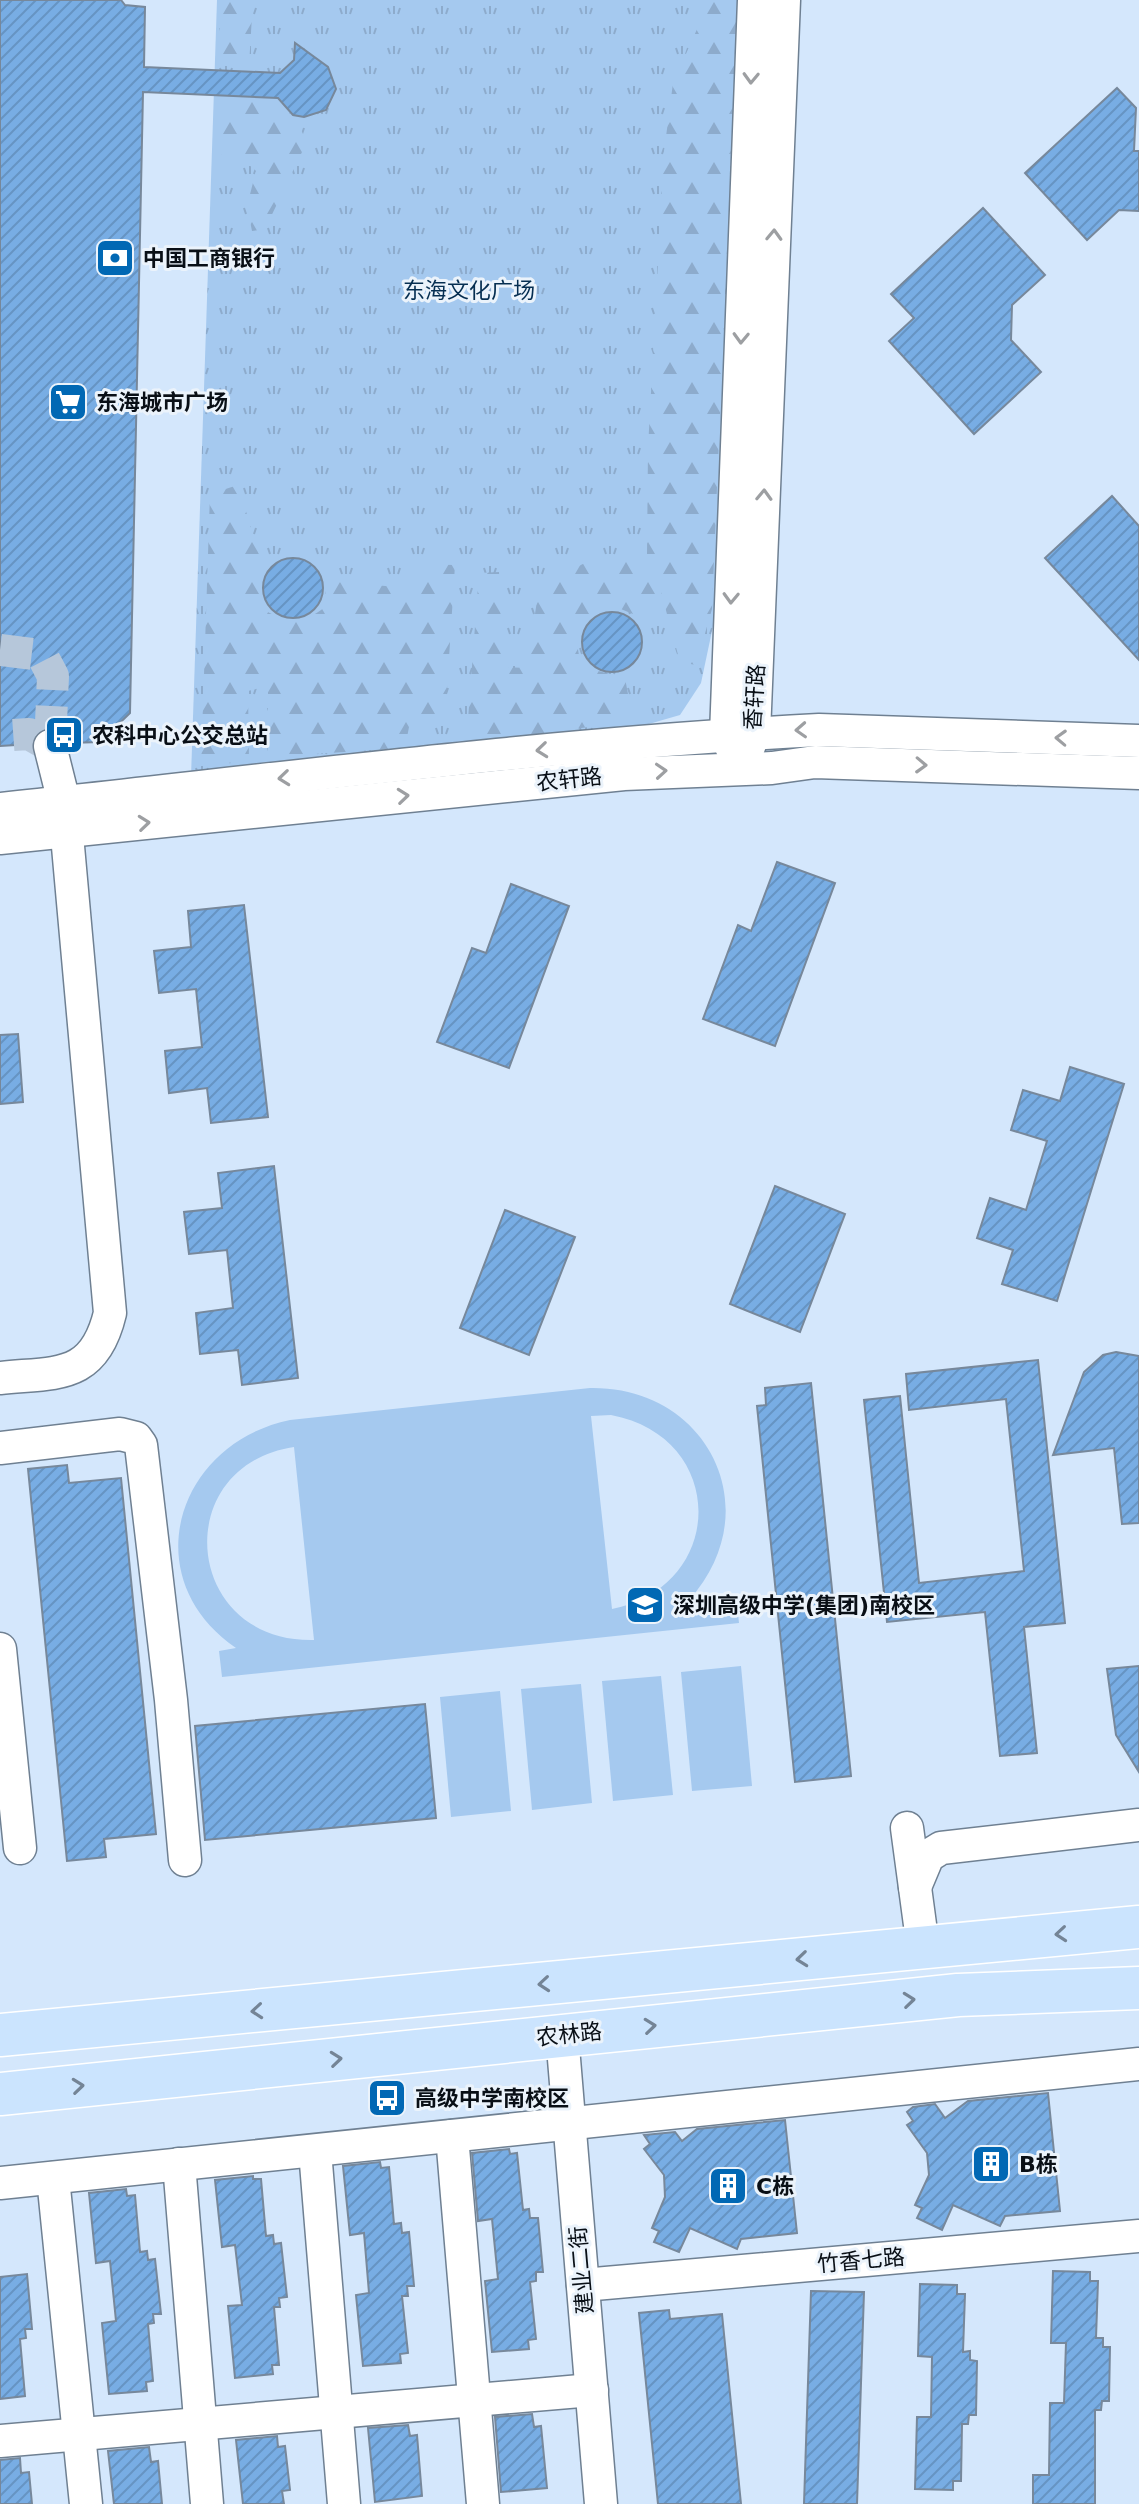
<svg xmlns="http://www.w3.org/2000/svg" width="1139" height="2504" font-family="'DejaVu Sans','Noto Sans SC',sans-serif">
<defs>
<pattern id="grass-tufts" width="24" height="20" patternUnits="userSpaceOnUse" patternTransform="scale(2)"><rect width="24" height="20" fill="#a5c9ef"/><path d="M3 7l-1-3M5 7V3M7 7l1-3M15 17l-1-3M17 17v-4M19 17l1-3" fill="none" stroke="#8dabcc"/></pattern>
<pattern id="forest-firs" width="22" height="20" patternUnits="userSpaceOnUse" patternTransform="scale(2)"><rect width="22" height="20" fill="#a5c9ef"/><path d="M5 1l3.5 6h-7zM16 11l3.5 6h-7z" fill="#8dabcc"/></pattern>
<pattern id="building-hatch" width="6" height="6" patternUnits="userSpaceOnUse" patternTransform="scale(2)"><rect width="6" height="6" fill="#78ade4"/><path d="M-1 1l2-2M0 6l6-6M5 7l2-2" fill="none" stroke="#6694c3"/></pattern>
</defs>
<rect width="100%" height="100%" fill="#d4e7fc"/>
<polygon fill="url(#grass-tufts)" points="217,0 744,0 716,612 701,683 680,715 635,728 191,777"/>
<g fill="url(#forest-firs)">
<polygon points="221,0 253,0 249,65 218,63"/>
<path d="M 702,0 L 737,0 L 712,609 L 696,665 L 680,662 L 661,592 L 645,619 L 616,607 L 597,608 C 579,628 572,641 583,667 L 625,678 L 633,721 L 471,743 L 467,733 L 479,573 L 499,572 L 503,667 L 527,668 L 539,587 L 598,556 L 647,554 L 648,448 L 664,152 L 673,83 L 702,18 Z"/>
<path d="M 217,95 L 269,96 L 295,118 L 303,134 L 302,152 L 265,229 L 252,231 L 247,206 L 256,171 C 245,158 226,161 213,149 Z"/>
<path d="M 238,485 L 262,564 L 258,587 L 266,611 C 290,624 303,624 325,607 L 326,581 L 409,588 L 416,564 L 455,565 L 445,720 L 409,727 L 405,748 L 268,757 L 268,686 L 248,691 L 249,762 L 201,765 L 210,494 Z"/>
</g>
<g fill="#a5c9ef" fill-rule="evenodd">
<path d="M 590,1388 C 708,1386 770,1510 689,1600 L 736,1596 L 739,1623 L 222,1677 L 219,1651 L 236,1648 C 135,1579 175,1444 290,1420 ZM 611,1415 C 728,1437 727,1586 612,1609 L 591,1416 ZM 294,1447 L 314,1640 C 183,1643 168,1466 294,1447 Z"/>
<polygon points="741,1666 752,1786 692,1791 681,1672"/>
<polygon points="661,1676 673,1795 613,1801 602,1681"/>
<polygon points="581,1684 592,1803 532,1810 521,1689"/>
<polygon points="500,1691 511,1811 451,1817 440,1697"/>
</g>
<g fill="url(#building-hatch)" stroke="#77889b" stroke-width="2">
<polygon points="0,0 121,0 125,5 145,7 144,67 280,73 294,60 295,43 328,67 336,89 326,110 304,117 293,115 278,98 143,92 130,713 100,742 69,743 63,732 46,727 36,733 32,744 0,746"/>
<polygon points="1117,88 1136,108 1134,151 1139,151 1139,211 1119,210 1087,240 1025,173"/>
<polygon points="983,208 1045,275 1012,305 1011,340 1041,372 974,434 889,341 914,318 891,294"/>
<polygon points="1112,496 1139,526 1139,660 1045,558"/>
<circle cx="293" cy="588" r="30"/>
<circle cx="612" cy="642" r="30"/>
<polygon points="777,862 835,883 775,1046 703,1019 738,925 751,931"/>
<polygon points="511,884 569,906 509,1068 437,1042 472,948 486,953"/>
<polygon points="244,905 268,1117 211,1123 207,1088 169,1093 165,1051 202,1047 196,989 159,993 154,951 191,947 188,911"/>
<polygon points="18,1034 23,1102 0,1104 0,1035"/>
<polygon points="1070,1067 1124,1084 1057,1301 1002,1284 1013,1250 977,1238 990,1198 1026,1210 1047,1141 1011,1130 1023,1090 1060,1101"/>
<polygon points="274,1166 298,1378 242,1385 238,1350 200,1354 196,1313 233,1308 227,1250 189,1254 184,1212 222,1208 218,1173"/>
<polygon points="775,1186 845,1214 800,1332 730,1304"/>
<polygon points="505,1210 575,1237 529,1355 460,1328"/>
<polygon points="1116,1352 1139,1356 1139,1523 1122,1524 1114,1448 1053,1455 1084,1372 1103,1355"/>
<polygon points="1038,1360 1065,1623 1024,1627 1037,1753 1000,1756 985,1612 887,1622 864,1400 900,1396 919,1583 1024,1571 1006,1399 909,1410 906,1374"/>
<polygon points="811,1383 851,1776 795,1782 757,1406 766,1405 765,1388"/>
<polygon points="67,1465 69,1483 121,1478 156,1834 104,1839 106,1857 67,1861 28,1469"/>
<polygon points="1139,1666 1139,1772 1116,1735 1107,1669"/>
<polygon points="425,1704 436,1818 205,1840 195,1726"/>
<polygon points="1048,2093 1060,2211 1005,2216 1000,2226 953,2205 942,2230 917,2218 922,2208 915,2205 929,2175 927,2153 907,2125 913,2121 907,2112 913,2107 935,2104 945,2118 968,2101"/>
<polygon points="785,2120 797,2233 741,2239 737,2249 690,2228 679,2252 654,2242 659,2231 652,2228 665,2197 664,2175 644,2149 650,2144 644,2135 675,2132 682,2141 697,2129"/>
<polygon points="509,2149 510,2154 517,2153 523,2210 529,2209 530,2218 538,2218 543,2272 536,2272 536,2281 530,2282 536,2339 528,2340 529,2349 492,2352 485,2281 498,2279 492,2219 478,2221 472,2153"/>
<polygon points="380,2162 381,2168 389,2167 394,2224 401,2223 402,2233 409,2232 414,2286 407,2286 408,2296 402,2296 408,2353 400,2354 401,2363 363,2366 356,2295 369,2293 364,2233 350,2235 343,2166"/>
<polygon points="253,2176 253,2179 261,2179 266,2236 273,2235 274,2244 281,2243 287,2297 279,2298 280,2307 274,2307 279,2365 272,2365 273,2374 235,2378 228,2306 242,2305 235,2245 222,2247 215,2180"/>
<polygon points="126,2189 127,2196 135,2195 140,2252 147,2251 148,2260 155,2259 161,2314 153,2314 154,2323 148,2324 153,2381 146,2382 147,2391 109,2394 102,2323 116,2321 110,2261 96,2263 89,2193"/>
<polygon points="1053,2271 1090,2272 1090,2281 1098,2281 1096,2338 1103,2338 1103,2347 1110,2347 1109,2401 1102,2401 1101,2410 1095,2410 1095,2504 1033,2504 1033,2475 1049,2475 1050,2403 1064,2403 1066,2343 1051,2343"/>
<polygon points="27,2274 32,2329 25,2329 26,2338 20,2339 25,2396 0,2399 0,2277"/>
<polygon points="920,2284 957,2285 957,2294 965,2294 963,2352 970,2351 970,2360 977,2361 976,2415 969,2415 968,2424 962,2424 961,2481 953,2481 953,2490 915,2489 917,2417 931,2417 932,2357 918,2356"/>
<polygon points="811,2291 864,2292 857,2504 804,2504"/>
<polygon points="669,2310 670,2319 722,2314 741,2504 658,2504 639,2313"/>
<polygon points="532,2414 534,2427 541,2426 547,2488 501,2492 495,2417"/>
<polygon points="408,2425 410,2436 417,2435 422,2496 375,2502 368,2428"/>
<polygon points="277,2436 278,2447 285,2446 290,2490 282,2491 284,2504 243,2504 236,2440"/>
<polygon points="149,2447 151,2462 158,2461 162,2504 114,2504 108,2451"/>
<polygon points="20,2458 21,2473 29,2472 32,2504 0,2504 0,2460"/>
</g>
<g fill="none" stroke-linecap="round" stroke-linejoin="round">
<polyline stroke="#b6c7da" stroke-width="32" stroke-dasharray="32 16" stroke-linecap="butt" points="0,650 42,655 53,676 50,746 29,734 0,736"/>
<g stroke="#6f8092" stroke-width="35">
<g id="minor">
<polyline points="747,752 754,733 784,0"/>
<polyline points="734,753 726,735 754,0"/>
<path d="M 0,809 C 273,780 545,744 819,730 L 1139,741"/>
<polyline points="0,838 624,774 772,768 815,762 1139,773"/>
<path d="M 0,1378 C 57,1372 94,1380 110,1313 L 64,802 L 50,746"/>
<polyline points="0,1448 120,1434 136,1438 141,1445 171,1700 185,1860"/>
<polyline points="0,1649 20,1848"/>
<polyline points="907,1828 923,1947"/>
<polyline points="915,1887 928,1856 941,1848 1139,1825"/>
<polyline points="562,2035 601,2504"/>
<polyline points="452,2136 483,2504"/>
<polyline points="315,2151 344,2504"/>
<polyline points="179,2164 207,2504"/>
<polyline points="53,2178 86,2504"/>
<polyline points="0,2183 1139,2064"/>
<polyline points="583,2285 1139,2236"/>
<polyline points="0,2441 592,2390"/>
</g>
</g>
<g stroke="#fff" stroke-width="45">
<g id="major">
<polyline points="0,2035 1139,1927"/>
<polyline points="0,2094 958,1995 1139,1988"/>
</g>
</g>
<use href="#minor" stroke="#fff" stroke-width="32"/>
<use href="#major" stroke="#cbe4fe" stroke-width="42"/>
</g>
<defs><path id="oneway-chevron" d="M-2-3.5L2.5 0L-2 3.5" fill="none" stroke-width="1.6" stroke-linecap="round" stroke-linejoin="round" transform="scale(2)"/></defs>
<g stroke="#9d9fa2">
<use href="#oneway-chevron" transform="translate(751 78) rotate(92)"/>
<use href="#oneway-chevron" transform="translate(774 235) rotate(-88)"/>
<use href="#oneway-chevron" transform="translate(741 338) rotate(92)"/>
<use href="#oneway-chevron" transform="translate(764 495) rotate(-88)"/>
<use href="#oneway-chevron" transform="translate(731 598) rotate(92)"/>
<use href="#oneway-chevron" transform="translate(801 730) rotate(177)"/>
<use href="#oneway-chevron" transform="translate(1061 738) rotate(-178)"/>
<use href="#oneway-chevron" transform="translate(542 750) rotate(174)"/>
<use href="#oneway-chevron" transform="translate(921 765) rotate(2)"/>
<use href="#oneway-chevron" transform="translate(661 771) rotate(-4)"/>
<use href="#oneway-chevron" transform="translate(284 778) rotate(174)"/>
<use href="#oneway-chevron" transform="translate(403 796) rotate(-6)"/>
<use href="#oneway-chevron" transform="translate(144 823) rotate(-6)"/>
</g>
<g stroke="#748496">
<use href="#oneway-chevron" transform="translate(1061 1934) rotate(175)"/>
<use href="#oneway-chevron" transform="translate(802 1959) rotate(174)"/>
<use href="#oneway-chevron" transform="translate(544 1984) rotate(175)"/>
<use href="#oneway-chevron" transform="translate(909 2000) rotate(-6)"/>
<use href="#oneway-chevron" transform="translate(257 2011) rotate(175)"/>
<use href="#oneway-chevron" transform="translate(650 2026) rotate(-6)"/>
<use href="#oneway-chevron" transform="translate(336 2059) rotate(-6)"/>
<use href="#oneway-chevron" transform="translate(78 2086) rotate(-6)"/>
</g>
<defs>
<g id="bank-square" transform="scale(2)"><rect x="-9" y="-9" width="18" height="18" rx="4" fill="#0168b4" stroke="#ebf3fb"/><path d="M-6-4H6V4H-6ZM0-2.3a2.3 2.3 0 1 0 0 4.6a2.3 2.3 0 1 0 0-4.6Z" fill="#fff"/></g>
<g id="supermarket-square" transform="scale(2)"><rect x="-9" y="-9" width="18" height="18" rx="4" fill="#0168b4" stroke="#ebf3fb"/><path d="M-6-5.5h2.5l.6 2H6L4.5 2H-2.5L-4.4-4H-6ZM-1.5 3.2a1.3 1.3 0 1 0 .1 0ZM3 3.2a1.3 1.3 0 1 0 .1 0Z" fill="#fff"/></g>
<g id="bus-square" transform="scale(2)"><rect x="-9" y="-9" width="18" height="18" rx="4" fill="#0168b4" stroke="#ebf3fb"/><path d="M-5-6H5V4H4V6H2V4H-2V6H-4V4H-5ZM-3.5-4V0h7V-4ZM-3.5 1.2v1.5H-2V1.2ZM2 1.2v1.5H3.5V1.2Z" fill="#fff"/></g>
<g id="school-square" transform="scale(2)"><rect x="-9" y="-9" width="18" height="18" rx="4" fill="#0168b4" stroke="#ebf3fb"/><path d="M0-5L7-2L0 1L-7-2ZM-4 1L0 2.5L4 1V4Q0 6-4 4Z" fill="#fff"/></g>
<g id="building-square" transform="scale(2)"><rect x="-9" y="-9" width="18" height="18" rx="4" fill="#0168b4" stroke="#ebf3fb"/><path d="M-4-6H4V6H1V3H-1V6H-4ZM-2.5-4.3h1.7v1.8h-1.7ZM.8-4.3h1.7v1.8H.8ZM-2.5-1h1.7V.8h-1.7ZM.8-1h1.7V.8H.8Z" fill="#fff"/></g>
</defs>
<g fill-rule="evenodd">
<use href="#bank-square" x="115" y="258"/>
<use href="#supermarket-square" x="68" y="402"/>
<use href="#bus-square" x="64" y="735"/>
<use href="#school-square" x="645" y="1605"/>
<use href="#bus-square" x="387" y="2098"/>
<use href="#building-square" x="991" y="2164"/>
<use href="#building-square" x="728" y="2186"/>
</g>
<g text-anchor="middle" stroke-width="6" stroke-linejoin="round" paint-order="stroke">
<g font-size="22" font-weight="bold" fill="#090f16" stroke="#ebf3fb" text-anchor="start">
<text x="143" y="266">中国工商银行</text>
<text x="96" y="410">东海城市广场</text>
<text x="92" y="743">农科中心公交总站</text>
<text x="673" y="1613">深圳高级中学(集团)南校区</text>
<text x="415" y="2106">高级中学南校区</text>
<text x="1019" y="2172">B栋</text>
<text x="756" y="2194">C栋</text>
</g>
<g font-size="22" fill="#052e51" stroke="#ebf3fb">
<text x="469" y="298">东海文化广场</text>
</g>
<g font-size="22" fill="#090f16" stroke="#ebf3fb">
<text transform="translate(754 697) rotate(-86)" y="8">香轩路</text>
<text transform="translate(569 779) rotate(-6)" y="8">农轩路</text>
<text transform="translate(569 2034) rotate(-6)" y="8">农林路</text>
<text transform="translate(861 2260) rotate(-5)" y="8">竹香七路</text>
<text transform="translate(581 2270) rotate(-95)" y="8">建业二街</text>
</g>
</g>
</svg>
